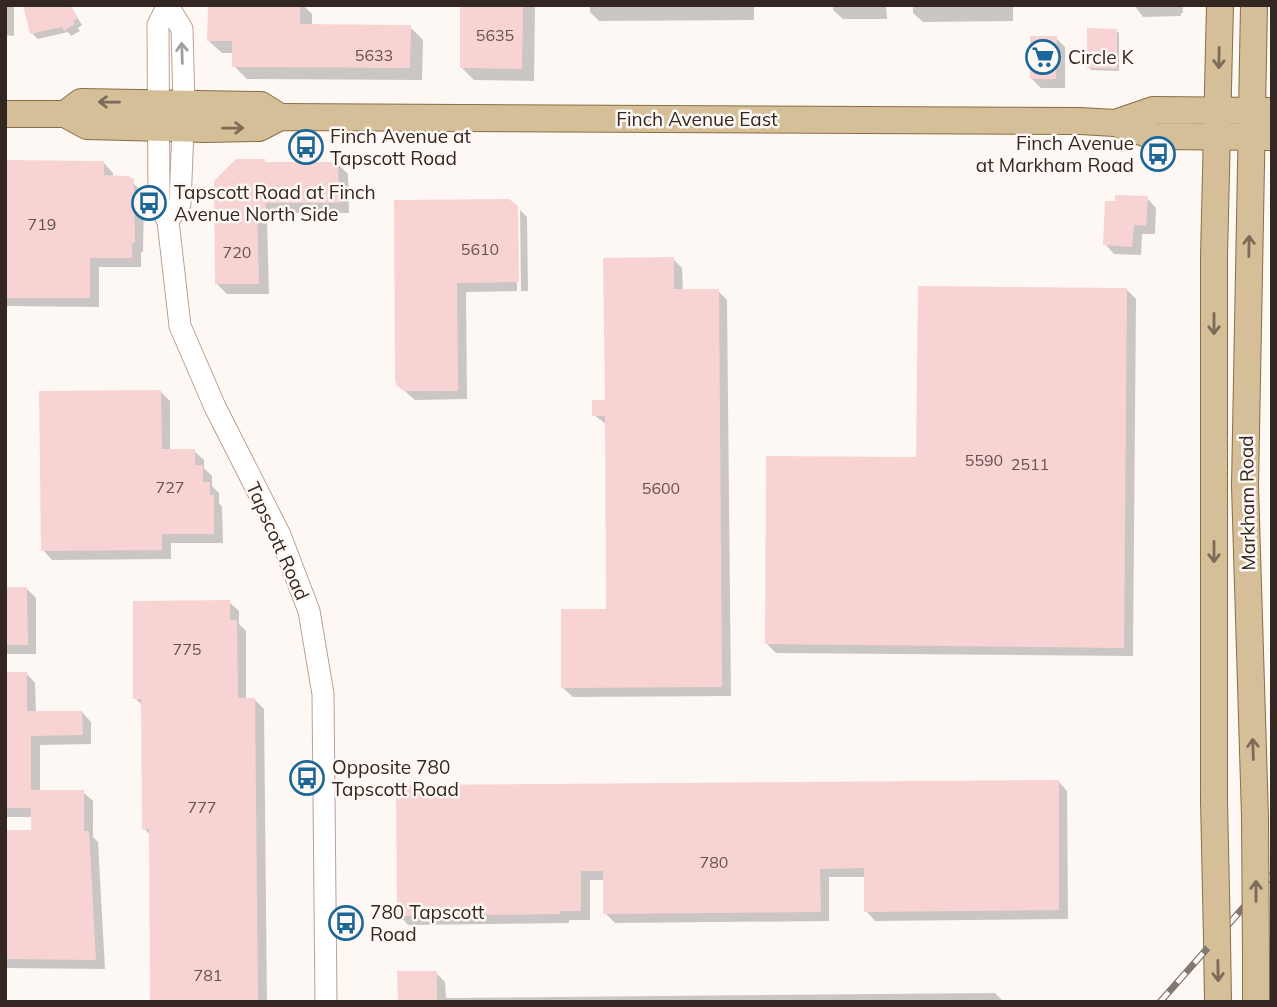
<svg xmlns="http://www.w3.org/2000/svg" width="1277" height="1007" font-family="Mulish,sans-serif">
<rect width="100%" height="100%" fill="#fef8f4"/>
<g fill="#0003">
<polygon points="5,5 14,6 14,36 5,35"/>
<polygon points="25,5 70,5 82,25 78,28 80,31 71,36 68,32 38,39 32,33"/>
<polygon points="210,5 303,5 312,14 312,26 410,27 423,40 422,80 247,79 234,66 234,53 222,53 209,41"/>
<polygon points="462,5 535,5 534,81 474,80 461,67"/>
<polygon points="590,5 754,5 754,20 599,21 590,12"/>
<polygon points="833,5 886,5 887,19 843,19 833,10"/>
<polygon points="913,5 1013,5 1013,21 923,22 913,13"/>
<polygon points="1134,5 1183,5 1183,13 1181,13 1181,16 1143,17"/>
<polygon points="1116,31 1119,33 1119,71 1091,70 1089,67"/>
<polygon points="1056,38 1065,47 1065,88 1041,88 1031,78"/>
<polygon points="264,161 268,164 338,164 348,174 349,213 276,213 276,219 267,219 269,294 227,294 216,283"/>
<polygon points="5,162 104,163 113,173 113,177 127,177 144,194 143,252 141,252 141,267 99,267 99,307 5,306"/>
<polygon points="1147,198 1156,208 1155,234 1142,234 1141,255 1114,254 1105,244"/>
<polygon points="508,201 518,208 516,208 517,291 521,291 520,210 527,217 528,291 466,292 467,399 415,400 399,386 395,202"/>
<polygon points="673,259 682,268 683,291 718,291 727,300 731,696 573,697 563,688 608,611 607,425 594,415 606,401"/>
<polygon points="1127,290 1136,299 1133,656 776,653 766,643 918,459"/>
<polygon points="160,391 170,401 170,451 194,451 204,460 204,468 212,476 212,486 219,493 219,503 222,507 223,543 171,543 171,559 52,560 43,550"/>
<polygon points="26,588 36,598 36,654 5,654 5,589"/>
<polygon points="229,602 239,611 239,624 246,631 246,699 254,699 264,709 267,1002 152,1002 151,836 144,828 143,706 135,698"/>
<polygon points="26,673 35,683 36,713 82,712 91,722 91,744 40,745 40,792 83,792 93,801 93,837 98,842 105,969 5,968 5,832 33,832 33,817 5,817 5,674"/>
<polygon points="1058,781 1067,791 1068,919 875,921 866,911 866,877 829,877 829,921 615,923 605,913 605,880 590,880 590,920 569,920 569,923 408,925 399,915 398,787"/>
<polygon points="436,973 445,982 446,998 995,993 1004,1002 399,1002"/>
</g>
<g fill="#f8d3d4">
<polygon points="23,5 70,5 78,19 73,21 75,24 64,31 62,27 30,34"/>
<polygon points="208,5 300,5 300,24 411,25 410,68 232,67 232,41 207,41"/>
<polygon points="460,5 523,5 522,69 460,68"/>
<polygon points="1087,28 1117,29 1117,69 1087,68"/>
<polygon points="1030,36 1057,36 1056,79 1030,79"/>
<polygon points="236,159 265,159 265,162 338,162 339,203 266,203 266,209 257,209 259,284 215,284 214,181"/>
<polygon points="5,160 104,161 104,175 128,176 134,179 135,243 132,243 132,258 90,258 90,298 5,298"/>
<polygon points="1115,195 1148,196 1146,226 1134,225 1132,247 1103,245 1105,201 1115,201"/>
<polygon points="509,199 518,206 519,282 457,283 458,391 404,391 397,386 395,381 394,200"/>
<polygon points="674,257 674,289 719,289 722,687 561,688 561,609 606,609 605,416 592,416 592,400 605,400 603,258"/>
<polygon points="918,286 1127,288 1124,648 765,644 766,456 916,457"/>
<polygon points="161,390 162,449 195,449 195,465 203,465 203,482 210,482 210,495 214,495 214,534 162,534 162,550 41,551 39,391"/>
<polygon points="5,587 27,587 28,645 5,645"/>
<polygon points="230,600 230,620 237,620 238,698 255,698 258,1002 150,1002 149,829 142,829 141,699 133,699 133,601"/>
<polygon points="5,672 27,672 27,711 82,711 83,735 31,736 31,790 84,790 84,831 89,831 96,960 5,959 5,830 31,830 31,808 5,808"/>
<polygon points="1059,780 1059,910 864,912 864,868 820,869 821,912 603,914 603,871 581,871 581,911 560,911 560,914 397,916 396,785"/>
<polygon points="397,971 437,971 437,1002 398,1002"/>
</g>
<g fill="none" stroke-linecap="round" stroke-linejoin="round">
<g stroke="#bda091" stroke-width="23">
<g id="minor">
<polyline points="168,5 158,25 159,204 168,221 180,326 215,407 280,535 309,611 323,694 326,1002"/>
<polyline points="168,6 182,29 184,104 180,204 168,221"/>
</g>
</g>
<g stroke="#896e42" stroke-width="28">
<g id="major">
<polyline points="1254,5 1245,486 1255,817"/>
<polyline points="5,114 65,114 87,126 205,129 259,128 280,117 1080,121 1115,123 1153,136 1272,137"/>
<polyline points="65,114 81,102 261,105 280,117"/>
<polyline points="1115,123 1153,110 1272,111"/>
<polyline points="1214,800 1214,256 1220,5"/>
<polyline points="1217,939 1218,1002"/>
<polyline points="1256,959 1256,1002"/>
</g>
</g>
<use href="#minor" stroke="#fff" stroke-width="21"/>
<use href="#major" stroke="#d4bf98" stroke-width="26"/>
<g stroke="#827873" stroke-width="7">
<polyline id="rail" points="1160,1002 1272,875"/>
</g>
<use href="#rail" stroke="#fef8f4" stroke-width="4.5" stroke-dasharray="13" stroke-linecap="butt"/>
<g stroke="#896e42" stroke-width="28" stroke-linecap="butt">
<g id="major-bridge">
<polyline points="1214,800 1217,939"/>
<polyline points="1255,817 1256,959"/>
</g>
</g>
<use href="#major-bridge" stroke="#d4bf98" stroke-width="26"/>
</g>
<defs><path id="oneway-shaft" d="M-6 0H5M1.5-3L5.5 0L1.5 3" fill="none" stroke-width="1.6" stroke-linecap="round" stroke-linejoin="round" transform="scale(1.75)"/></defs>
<use stroke="#a39e9b" href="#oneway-shaft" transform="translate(182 53) rotate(-92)"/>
<g stroke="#7b6b57">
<use href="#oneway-shaft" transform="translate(1219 58) rotate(91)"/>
<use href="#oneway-shaft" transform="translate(109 102) rotate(-179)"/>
<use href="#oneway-shaft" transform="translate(233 128) rotate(-1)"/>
<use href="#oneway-shaft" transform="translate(1249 246) rotate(-89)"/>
<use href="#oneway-shaft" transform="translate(1214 324) rotate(90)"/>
<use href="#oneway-shaft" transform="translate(1214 552) rotate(90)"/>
<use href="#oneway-shaft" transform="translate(1253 749) rotate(-92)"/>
<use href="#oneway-shaft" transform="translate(1256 891) rotate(-90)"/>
<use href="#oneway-shaft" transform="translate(1218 971) rotate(89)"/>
</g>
<defs>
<g id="supermarket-ring" transform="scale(1.75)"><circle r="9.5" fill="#fef8f4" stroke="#1c679a" stroke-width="1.5"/><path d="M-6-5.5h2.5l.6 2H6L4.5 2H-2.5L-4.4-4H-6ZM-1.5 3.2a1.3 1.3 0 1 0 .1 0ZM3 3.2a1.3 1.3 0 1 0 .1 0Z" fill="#1c679a"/></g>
<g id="bus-ring" transform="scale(1.75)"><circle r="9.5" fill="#fef8f4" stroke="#1c679a" stroke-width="1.5"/><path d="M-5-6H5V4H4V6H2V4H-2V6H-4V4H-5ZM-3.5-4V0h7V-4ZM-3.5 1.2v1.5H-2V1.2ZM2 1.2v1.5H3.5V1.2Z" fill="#1c679a"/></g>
</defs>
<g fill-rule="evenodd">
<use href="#supermarket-ring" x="1043" y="57"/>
<use href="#bus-ring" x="306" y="147"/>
<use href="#bus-ring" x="1158" y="154"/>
<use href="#bus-ring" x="149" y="203"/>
<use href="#bus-ring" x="307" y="778"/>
<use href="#bus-ring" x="346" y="923"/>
</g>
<g text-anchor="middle" stroke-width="5" stroke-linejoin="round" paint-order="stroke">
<g font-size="16" fill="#64524e">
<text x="495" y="41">5635</text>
<text x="374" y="61">5633</text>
<text x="42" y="230">719</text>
<text x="480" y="255">5610</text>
<text x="237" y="258">720</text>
<text x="984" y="466">5590</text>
<text x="1030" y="470">2511</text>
<text x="170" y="493">727</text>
<text x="661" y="494">5600</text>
<text x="187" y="655">775</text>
<text x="202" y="813">777</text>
<text x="714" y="868">780</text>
<text x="208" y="981">781</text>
</g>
<g font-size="19" fill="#332721" stroke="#fef8f4" text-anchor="start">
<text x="1068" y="64">Circle K</text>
<text x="330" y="143">Finch Avenue at<tspan x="330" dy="22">Tapscott Road</tspan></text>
<text x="1134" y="150" text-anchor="end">Finch Avenue<tspan x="1134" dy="22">at Markham Road</tspan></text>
<text x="174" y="199">Tapscott Road at Finch<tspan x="174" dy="22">Avenue North Side</tspan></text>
<text x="332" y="774">Opposite 780<tspan x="332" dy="22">Tapscott Road</tspan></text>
<text x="370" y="919">780 Tapscott<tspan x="370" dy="22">Road</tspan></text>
</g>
<g font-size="19" fill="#332721" stroke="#fef8f4">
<text x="697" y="126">Finch Avenue East</text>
<text transform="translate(1247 503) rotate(-91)" y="7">Markham Road</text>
<text transform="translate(278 541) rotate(66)" y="7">Tapscott Road</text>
</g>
</g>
<rect width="1277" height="1007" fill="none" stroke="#332721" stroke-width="14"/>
</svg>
